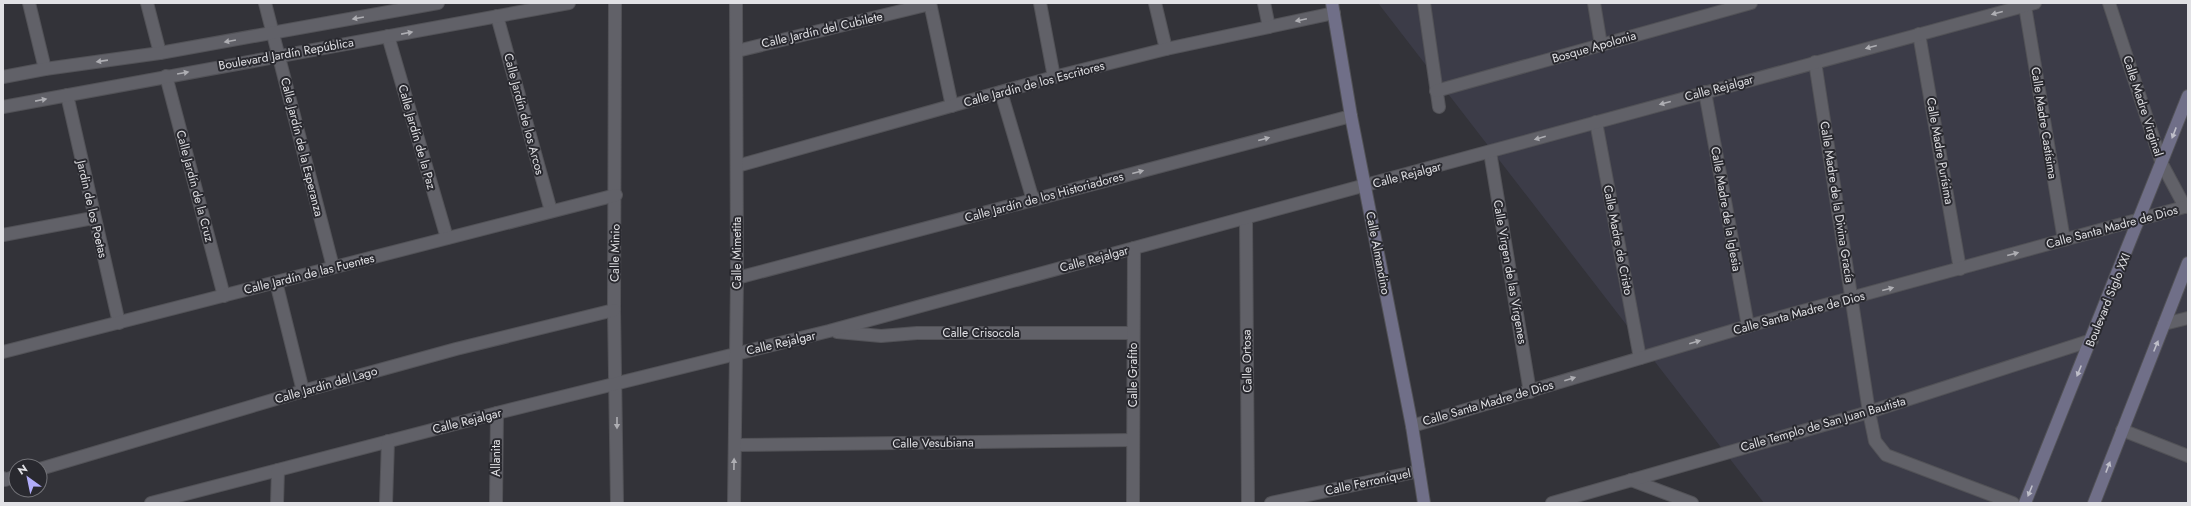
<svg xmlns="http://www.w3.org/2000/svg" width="2191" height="506" font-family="Jost,sans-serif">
<rect width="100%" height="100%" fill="#333339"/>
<polygon fill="#3c3c48" points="1378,3 2188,3 2188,503 1764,503"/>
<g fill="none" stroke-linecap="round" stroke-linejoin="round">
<g stroke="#525257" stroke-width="14">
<g id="street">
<polyline points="29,3 45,69"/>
<polyline points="147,3 160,53"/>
<polyline points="265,3 333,267"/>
<polyline points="615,3 614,310 617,503"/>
<polyline points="930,3 952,106"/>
<polyline points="1040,3 1054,77"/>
<polyline points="1155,3 1166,49"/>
<polyline points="1264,3 1269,27"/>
<polyline points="1424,3 1439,107"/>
<polyline points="1594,3 1601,45"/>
<polyline points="2109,3 2162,164 2185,207"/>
<polyline points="2025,6 2064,240"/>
<polyline points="497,16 551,211"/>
<polyline points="1919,34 1960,269"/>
<polyline points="388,36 447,238"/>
<polyline points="737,51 930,4"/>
<polyline points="1815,62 1869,412 1875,441 1886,455 2013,503"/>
<polyline points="166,76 224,296"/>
<polyline points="3,77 45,69 160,53 438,3"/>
<polyline points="1436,91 1751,3"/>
<polyline points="1001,92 1033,200"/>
<polyline points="1705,92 1748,326"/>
<polyline points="67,95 119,323"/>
<polyline points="3,107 569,3"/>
<polyline points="1596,122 1640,358"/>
<polyline points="1490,152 1530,392"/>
<polyline points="737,166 1054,77 1166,49 1334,13"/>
<polyline points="1246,218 1248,503"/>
<polyline points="3,235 93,218"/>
<polyline points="737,278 1351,116"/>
<polyline points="276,282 303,391"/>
<polyline points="2164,324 2188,318"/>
<polyline points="837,332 881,336 917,333 1133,333"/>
<polyline points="3,352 616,195"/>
<polyline points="1412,426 1748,326 2188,206"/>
<polyline points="2122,430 2188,456"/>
<polyline points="735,445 1132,440"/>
<polyline points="40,469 303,391 456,349 614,310"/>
<polyline points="3,478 5,480 16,476"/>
<polyline points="1631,480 1692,503"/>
<polyline points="151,503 497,413 829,331 2035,3"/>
<polyline points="277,503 278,470"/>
<polyline points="386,503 388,441"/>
<polyline points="496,503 497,413"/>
<polyline points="734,503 737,278 736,3"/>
<polyline points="1133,503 1134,248"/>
<polyline points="1271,503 1419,471"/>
<polyline points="1552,503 1869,412 2092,340"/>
</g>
</g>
<g stroke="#525257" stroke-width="14">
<g id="secondary">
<polyline points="1332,3 1351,116 1412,426 1424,503"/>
<polyline points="2025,503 2188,96"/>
<polyline points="2094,503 2188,263"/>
</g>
</g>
<use href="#street" stroke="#616168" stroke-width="12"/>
<use href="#secondary" stroke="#706f88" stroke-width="12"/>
</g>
<defs><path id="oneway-solid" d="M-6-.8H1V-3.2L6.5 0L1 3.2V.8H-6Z"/></defs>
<g fill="#aeaeb3">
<use href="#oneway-solid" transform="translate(1997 13) rotate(165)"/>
<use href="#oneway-solid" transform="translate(358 18) rotate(170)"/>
<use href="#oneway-solid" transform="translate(1301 20) rotate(168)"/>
<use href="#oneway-solid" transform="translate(407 33) rotate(-11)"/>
<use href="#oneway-solid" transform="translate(230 41) rotate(170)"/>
<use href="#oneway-solid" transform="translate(1871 47) rotate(165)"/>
<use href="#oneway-solid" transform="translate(102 61) rotate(172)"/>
<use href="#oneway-solid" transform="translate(183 73) rotate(-10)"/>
<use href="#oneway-solid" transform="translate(41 100) rotate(-11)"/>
<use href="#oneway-solid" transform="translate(1665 103) rotate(165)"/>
<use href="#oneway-solid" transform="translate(1540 138) rotate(164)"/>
<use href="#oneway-solid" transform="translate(1264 139) rotate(-15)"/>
<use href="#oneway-solid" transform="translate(1138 172) rotate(-15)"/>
<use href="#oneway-solid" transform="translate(2013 254) rotate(-15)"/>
<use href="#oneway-solid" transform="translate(1888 289) rotate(-15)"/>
<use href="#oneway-solid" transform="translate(1695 342) rotate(-16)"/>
<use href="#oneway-solid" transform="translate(1570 379) rotate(-17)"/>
<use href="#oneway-solid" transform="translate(617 423) rotate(90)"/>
<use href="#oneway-solid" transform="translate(734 464) rotate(-89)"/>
</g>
<g fill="#bfbfc9">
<use href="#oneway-solid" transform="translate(2174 133) rotate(111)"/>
<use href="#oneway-solid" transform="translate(2156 346) rotate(-68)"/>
<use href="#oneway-solid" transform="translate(2079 371) rotate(112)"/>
<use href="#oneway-solid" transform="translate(2108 467) rotate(-69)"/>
<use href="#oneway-solid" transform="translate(2030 491) rotate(112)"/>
</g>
<g text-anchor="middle" stroke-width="4" stroke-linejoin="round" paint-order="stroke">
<g font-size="12" fill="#e1e1e5" stroke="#29292f">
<text transform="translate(822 30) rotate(-13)" y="4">Calle Jardín del Cubilete</text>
<text transform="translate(1594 47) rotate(-16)" y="4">Bosque Apolonia</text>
<text transform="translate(286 54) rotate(-10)" y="4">Boulevard Jardín República</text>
<text transform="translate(1034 84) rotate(-15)" y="4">Calle Jardín de los Escritores</text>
<text transform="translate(1719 88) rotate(-15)" y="4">Calle Rejalgar</text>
<text transform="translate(2143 106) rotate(72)" y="4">Calle Madre Virginal</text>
<text transform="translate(524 114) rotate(75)" y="4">Calle Jardín de los Arcos</text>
<text transform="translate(2044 123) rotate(81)" y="4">Calle Madre Castísima</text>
<text transform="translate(417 137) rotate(74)" y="4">Calle Jardín de la Paz</text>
<text transform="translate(302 147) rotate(76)" y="4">Calle Jardín de la Esperanza</text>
<text transform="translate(1940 151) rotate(80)" y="4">Calle Madre Purísima</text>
<text transform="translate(1407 175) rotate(-15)" y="4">Calle Rejalgar</text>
<text transform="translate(195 186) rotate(75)" y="4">Calle Jardín de la Cruz</text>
<text transform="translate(1044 197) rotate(-15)" y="4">Calle Jardín de los Historiadores</text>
<text transform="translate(1837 202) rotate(81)" y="4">Calle Madre de la Divina Gracía</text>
<text transform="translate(92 209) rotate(77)" y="4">Jardin de los Poetas</text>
<text transform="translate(1726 209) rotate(80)" y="4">Calle Madre de la Iglesia</text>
<text transform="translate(2112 227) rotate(-15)" y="4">Calle Santa Madre de Dios</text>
<text transform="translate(1618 240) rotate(79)" y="4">Calle Madre de Cristo</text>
<text transform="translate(615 253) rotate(-89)" y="4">Calle Minio</text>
<text transform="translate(737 253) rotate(-90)" y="4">Calle Mimetita</text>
<text transform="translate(1378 253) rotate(79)" y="4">Calle Almandino</text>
<text transform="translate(1094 259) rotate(-15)" y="4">Calle Rejalgar</text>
<text transform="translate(1510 272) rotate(80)" y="4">Calle Virgen de las Vírgenes</text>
<text transform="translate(309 274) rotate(-14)" y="4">Calle Jardín de las Fuentes</text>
<text transform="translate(2108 300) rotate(-68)" y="4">Boulevard Siglo XXI</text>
<text transform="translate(1799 313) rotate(-15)" y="4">Calle Santa Madre de Dios</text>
<text x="981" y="337">Calle Crisocola</text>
<text transform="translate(781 343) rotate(-13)" y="4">Calle Rejalgar</text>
<text transform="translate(1247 361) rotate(-91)" y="4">Calle Ortosa</text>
<text transform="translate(1133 375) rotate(-90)" y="4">Calle Grafito</text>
<text transform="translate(326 385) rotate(-16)" y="4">Calle Jardín del Lago</text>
<text transform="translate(1488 403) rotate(-16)" y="4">Calle Santa Madre de Dios</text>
<text transform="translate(467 421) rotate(-14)" y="4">Calle Rejalgar</text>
<text transform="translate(1823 424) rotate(-16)" y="4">Calle Templo de San Juan Bautista</text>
<text transform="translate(933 443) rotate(-1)" y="4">Calle Vesubiana</text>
<text transform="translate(496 458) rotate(-90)" y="4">Allanita</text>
<text transform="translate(1368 482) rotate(-12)" y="4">Calle Ferroníquel</text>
</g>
</g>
<rect width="2191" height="506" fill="none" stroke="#e1e1e5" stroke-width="8"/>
<g transform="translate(28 478) rotate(327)"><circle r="19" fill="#29292f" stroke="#737378"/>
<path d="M0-3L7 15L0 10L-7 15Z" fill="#b1adfa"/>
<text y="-6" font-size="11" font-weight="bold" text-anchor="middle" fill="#e1e1e5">N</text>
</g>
</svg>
